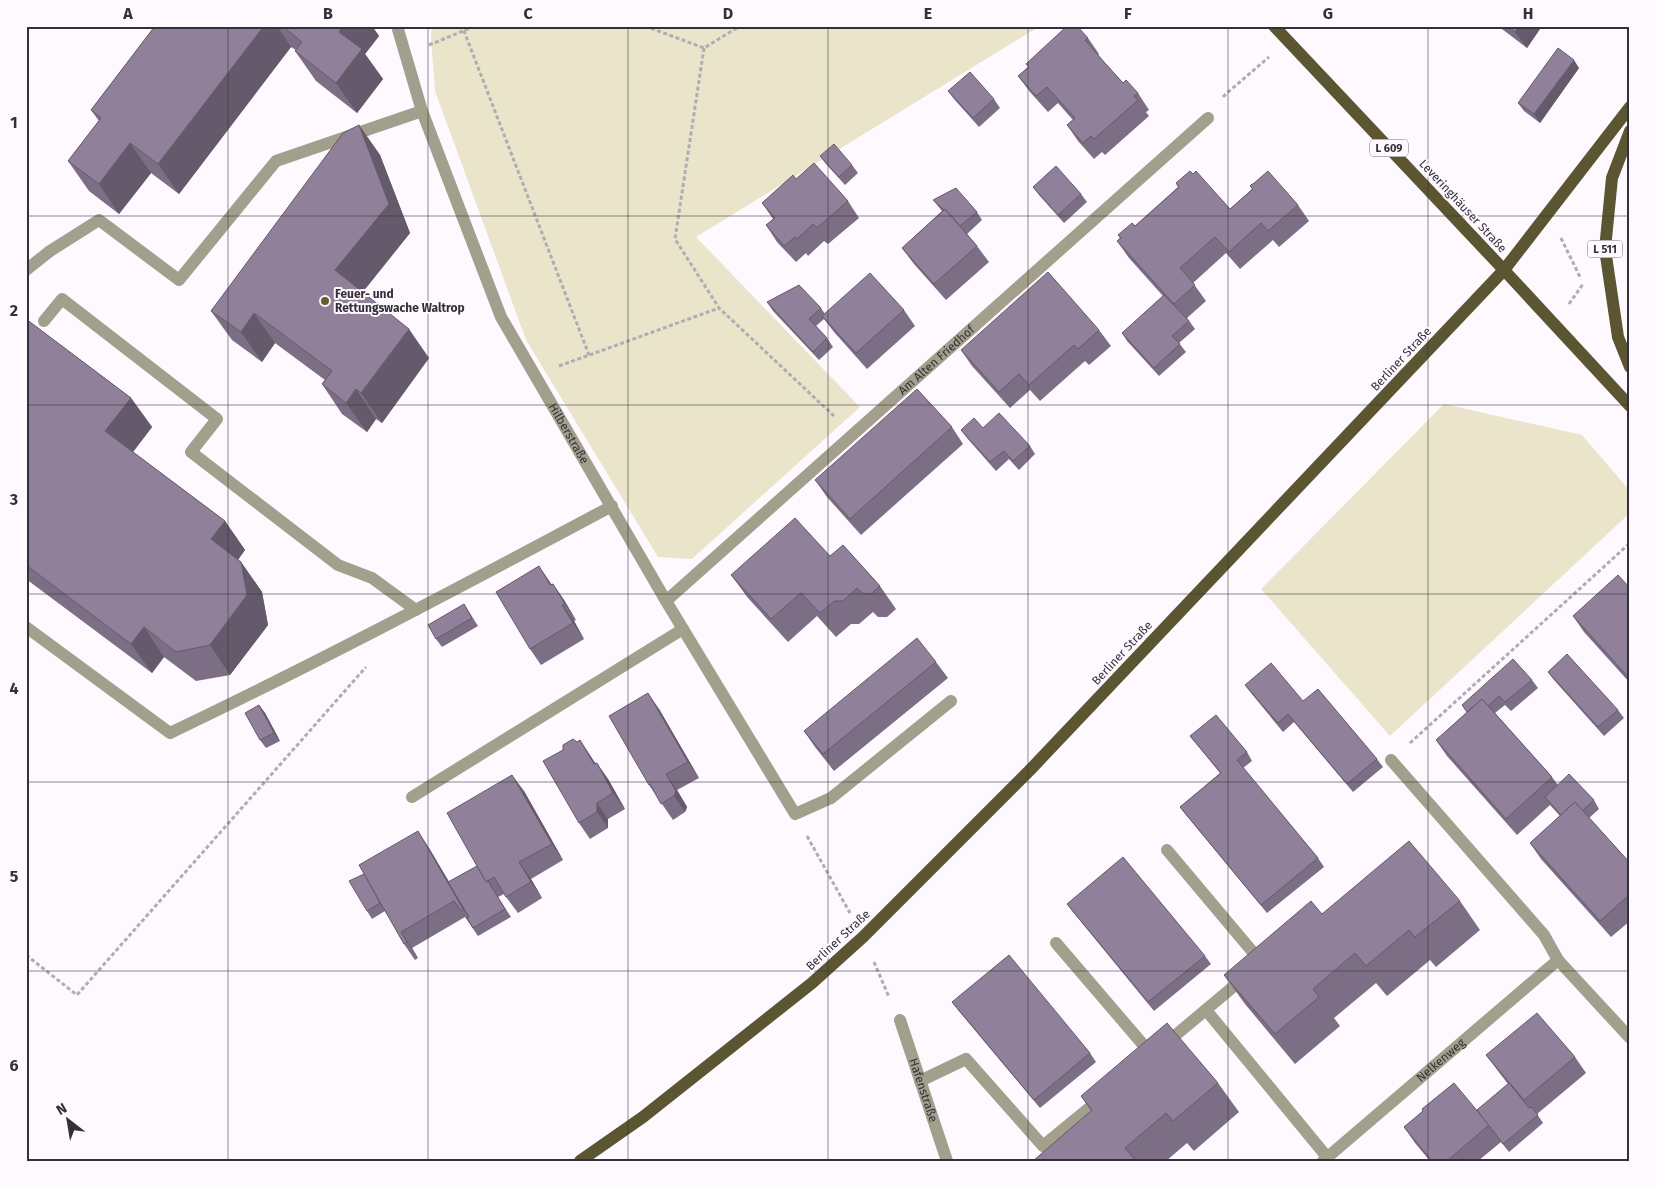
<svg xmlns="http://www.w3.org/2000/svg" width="1656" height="1187" font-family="'Fira Sans',sans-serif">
<rect width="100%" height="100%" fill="#fdf9ff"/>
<g fill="#eae5ca">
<polygon points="432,26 1040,26 696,237 860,407 692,559 658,557 526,340 435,91 431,37"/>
<polygon points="1444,404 1582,435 1630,491 1630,513 1390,736 1261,589"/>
</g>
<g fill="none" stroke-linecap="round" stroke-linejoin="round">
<g stroke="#b1acb4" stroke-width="3" stroke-dasharray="4 2.5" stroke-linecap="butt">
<polyline points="459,26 464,31 589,355"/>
<polyline points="645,26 704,48 740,26"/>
<polyline points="429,45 475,26"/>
<polyline points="704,48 675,239 719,308 834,416"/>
<polyline points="1223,97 1227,93 1269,57"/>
<polyline points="1561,238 1581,279"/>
<polyline points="1569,304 1583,284"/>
<polyline points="559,366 719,308"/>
<polyline points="1410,743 1630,543"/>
<polyline points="807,836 850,913"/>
<polyline points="26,955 77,995 366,667"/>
<polyline points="874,962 889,997"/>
</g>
<g stroke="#a29f8c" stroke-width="12">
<path id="s1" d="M 397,26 L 422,111 L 501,317 L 666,601 L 795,814 L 831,798 L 951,701"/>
<polyline points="26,270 50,251 99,220 179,280 276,161 422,111"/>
<polyline points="44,321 62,299 217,419 191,452 338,565 372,578 416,610"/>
<path id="s2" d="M 666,601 L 1208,118"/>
<path d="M 26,627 L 170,733 C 319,662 466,584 612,506"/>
<polyline points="1391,760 1544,935 1558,960"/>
<polyline points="412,797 683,629"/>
<polyline points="1167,850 1262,963 1261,964"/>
<polyline points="1056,943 1152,1055 1246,976"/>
<polyline points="1206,1010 1327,1157"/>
<path id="s3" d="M 900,1020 L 947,1161"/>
<polyline points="920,1081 966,1059 1043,1146 1093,1105"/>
<path id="s4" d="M 1323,1161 L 1558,960 L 1630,1038"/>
</g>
<g stroke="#5b5532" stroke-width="12">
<polyline points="1274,26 1504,270 1630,406"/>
<polyline points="1630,131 1612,178 1605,249 1618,337 1630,367"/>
<polyline points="580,1161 643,1117 812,983 863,937 1030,770 1504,270 1630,107"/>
</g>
</g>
<g fill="#7c6e84">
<polygon points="155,26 372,26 379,36 365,54 383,79 357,113 316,81 295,51 296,50 291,47 179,194 151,173 119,214 89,191 68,161 99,121 91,110"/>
<polygon points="1498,26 1542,26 1527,48"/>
<polygon points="1088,38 1099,54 1098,55 1123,83 1138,93 1149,110 1146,112 1149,116 1105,155 1102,152 1094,159 1078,141 1067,125 1073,120 1058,103 1048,112 1030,92 1018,76 1028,67 1026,64"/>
<polygon points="1579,68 1540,123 1524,111 1518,103"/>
<polygon points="948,91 994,99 1000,108 979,127 954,99"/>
<polygon points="359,125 380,155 410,233 363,292 429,358 382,423 376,419 367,432 342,414 322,384 325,380 275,343 262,362 232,340 211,311"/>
<polygon points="820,156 852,165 858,173 845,185 826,164"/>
<polygon points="796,179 848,201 859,218 828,244 824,241 808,256 806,253 796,262 777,242 766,225 773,219 762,203"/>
<polygon points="1176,183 1230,209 1252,189 1250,186 1298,205 1309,221 1279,247 1273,240 1240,269 1226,253 1193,283 1206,301 1187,318 1195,329 1179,343 1186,352 1159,376 1127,341 1122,333 1163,296 1129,258 1117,241 1120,238 1118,235 1135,226 1178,187"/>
<polygon points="1033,187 1081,194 1087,202 1064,223 1039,195"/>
<polygon points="933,200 977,212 982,220 967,234 977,246 989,262 946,300 914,264 902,248 942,211"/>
<polygon points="767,302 821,308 825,314 904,310 915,326 867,369 834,332 824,319 816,326 827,338 833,347 819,360 773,311"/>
<polygon points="26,319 131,398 152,427 133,452 225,521 245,550 238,560 241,562 262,592 268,625 230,675 196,681 164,657 152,673 26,579"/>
<polygon points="1099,330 1111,346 1089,365 1085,361 1040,401 1030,390 1010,408 972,366 961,350"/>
<polygon points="952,427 963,444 861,535 827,497 815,480"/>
<polygon points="983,428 1030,446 1035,454 1019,470 1009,459 996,471 967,438 961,430"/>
<polygon points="830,556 880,586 896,609 887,617 878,617 873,612 859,624 851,624 836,637 817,616 788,642 748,598 731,575"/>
<polygon points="551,584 553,584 564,600 576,620 574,621 584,639 541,665 530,649"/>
<polygon points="1630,588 1630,683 1584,632 1573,616"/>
<polygon points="464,604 478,626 442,647 436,639"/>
<polygon points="936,662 948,678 834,771 815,747 804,731"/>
<polygon points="1548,672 1618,710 1624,718 1604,736 1554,680"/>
<polygon points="1532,680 1538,688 1511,711 1505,705 1495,713 1552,777 1558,785 1594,800 1599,809 1589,818 1630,863 1630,921 1611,937 1541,859 1530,843 1560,816 1550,805 1517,835 1447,756 1436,740 1467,712 1462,705"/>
<polygon points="1245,685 1303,701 1377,759 1383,767 1353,792 1294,722 1283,732 1251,693"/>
<polygon points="259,705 265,713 280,741 266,748 260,740"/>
<polygon points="659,709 699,778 677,790 687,807 685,812 673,820 649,785"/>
<polygon points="1190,736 1247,752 1252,761 1243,768 1318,858 1324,867 1267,913 1186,815 1180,807 1220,773"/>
<polygon points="580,740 596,764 608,779 625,809 608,819 608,828 590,839 579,823 577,742"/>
<polygon points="524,791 563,860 531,879 542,898 518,913 504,894 498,897 511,917 478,936 465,917 412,948 418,958 415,960 404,944 385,911 372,919 367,911 429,848 449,882 477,866"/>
<polygon points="1460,901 1480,930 1436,967 1430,960 1387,996 1376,983 1334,1018 1340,1026 1295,1064 1245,1004 1224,975 1322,914"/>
<polygon points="1067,904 1205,956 1211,964 1154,1011 1073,912"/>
<polygon points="952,1002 1090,1053 1096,1062 1040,1108 958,1010"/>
<polygon points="1486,1055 1575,1057 1586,1073 1537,1114 1543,1123 1509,1152 1501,1142 1478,1161 1430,1161 1415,1143 1404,1127 1423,1111 1477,1110 1508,1084 1498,1071"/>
<polygon points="1218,1083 1239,1112 1194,1151 1187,1143 1166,1161 1033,1161 1091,1111 1081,1096"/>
</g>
<g fill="#655a6b">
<polygon points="264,26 277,26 291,47 179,194 158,164"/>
<polygon points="343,26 372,26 379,36 365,54 383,79 357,113 336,83 339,32"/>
<polygon points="1519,26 1542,26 1527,48 1515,32"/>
<polygon points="1574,60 1579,68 1540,123 1534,114"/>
<polygon points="359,125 380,155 410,233 356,300 335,270"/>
<polygon points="130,143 151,173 119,214 99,184"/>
<polygon points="254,313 275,343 262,362 241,332"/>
<polygon points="409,329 429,358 382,423 361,393"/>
<polygon points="356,389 376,419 367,432 346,403"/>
<polygon points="131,398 152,427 126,461 105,431"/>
<polygon points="225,521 245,550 231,569 211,539"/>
<polygon points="241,562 262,592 268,625 230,675 210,645"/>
<polygon points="539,566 550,582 562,601 550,585"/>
<polygon points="553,584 564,600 576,620 565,604"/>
<polygon points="562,605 574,621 584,639 573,623"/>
<polygon points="144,627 164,657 152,673 131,644"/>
<polygon points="648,693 659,709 699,778 688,762"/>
<polygon points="259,705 265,713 280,741 274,733"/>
<polygon points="580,740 591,757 605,781 594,764"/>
<polygon points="597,763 608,779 625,809 613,793"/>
<polygon points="666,774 677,790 687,807 685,812 674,796"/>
<polygon points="512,775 524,791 563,860 552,844"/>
<polygon points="597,803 608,819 608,828 597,812"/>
<polygon points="418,831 429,848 475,926 463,909"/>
<polygon points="519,862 531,879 542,898 531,882"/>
<polygon points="401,932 412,948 418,958 407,942"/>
</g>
<g fill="#908099" stroke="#655a6b">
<polygon points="155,26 264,26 158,164 130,143 99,184 68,161 101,118 91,110"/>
<polygon points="282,26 343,26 339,32 362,49 336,83 295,51 302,42"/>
<polygon points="1067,26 1072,26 1073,27 1074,26 1077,26 1088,38 1085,40 1104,62 1123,83 1126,80 1138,93 1134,96 1138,100 1094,139 1091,136 1083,143 1067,125 1075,118 1047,87 1036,96 1018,76 1029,67 1026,64"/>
<polygon points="1508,26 1519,26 1515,32"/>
<polygon points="1558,48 1574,60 1534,114 1518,103"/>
<polygon points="970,72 994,99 973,118 948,91"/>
<polygon points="359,125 389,204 335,270 409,329 361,393 356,389 346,403 322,384 332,371 254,313 241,332 211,311 343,133"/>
<polygon points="834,144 852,165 839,177 820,156"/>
<polygon points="814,163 848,201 817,228 813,224 797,239 795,237 784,246 766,225 775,218 762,203 793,175 796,179"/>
<polygon points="1056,166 1081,194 1058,215 1033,187"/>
<polygon points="1190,171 1193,174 1196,171 1230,209 1253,189 1250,186 1252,184 1253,184 1268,171 1298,205 1268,231 1261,223 1229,252 1215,237 1180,268 1195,285 1174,304 1117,241 1121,238 1118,235 1132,223 1135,226 1179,187 1176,183"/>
<polygon points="956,188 977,212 960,226 945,209 944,210 933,200"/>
<polygon points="945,209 977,246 934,284 902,248"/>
<polygon points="1048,272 1099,330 1078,349 1074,345 1029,385 1019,374 999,392 961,350"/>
<polygon points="870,273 904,310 856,353 822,316"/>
<polygon points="799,285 821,308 809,319 827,338 813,352 767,302"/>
<polygon points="1164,295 1189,321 1172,336 1180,344 1154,368 1122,333"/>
<polygon points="26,319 131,398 105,431 225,521 211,539 241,562 247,595 210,645 176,652 144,627 131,644 26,565"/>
<polygon points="917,389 952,427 850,519 815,480"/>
<polygon points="999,413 1030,446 1013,461 1004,451 990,462 961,430 974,418 983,428"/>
<polygon points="795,518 830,556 843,545 880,586 871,594 862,593 857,588 843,601 834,601 820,613 801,593 771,619 731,575"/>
<polygon points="539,566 550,585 553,584 565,604 562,605 573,623 530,649 496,592"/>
<polygon points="1618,575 1630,588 1630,679 1573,616"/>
<polygon points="464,604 472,618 436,639 428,625"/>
<polygon points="917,638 936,662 823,754 804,731"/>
<polygon points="1567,654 1618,710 1598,727 1548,672"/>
<polygon points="1513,659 1532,680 1505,702 1499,696 1488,706 1482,699 1467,712 1462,705"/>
<polygon points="1271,663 1303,701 1318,689 1377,759 1347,784 1288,714 1278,723 1245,685"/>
<polygon points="648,693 688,762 666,774 676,791 674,796 661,804 650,784 649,785 609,716"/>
<polygon points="1482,699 1552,777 1506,819 1436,740"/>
<polygon points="259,705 274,733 260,740 245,713"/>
<polygon points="1216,715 1247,752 1237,760 1318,858 1261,905 1180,807 1221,773 1190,736"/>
<polygon points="573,739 577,742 580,740 594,764 597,763 613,793 597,803 597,812 579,823 543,761 563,750 563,745"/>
<polygon points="1569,774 1594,800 1582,811 1575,802 1561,815 1545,797"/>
<polygon points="512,775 552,844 519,862 531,882 506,897 494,877 486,882 447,813"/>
<polygon points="1575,802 1630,863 1630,894 1600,921 1530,843"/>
<polygon points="418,831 463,909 461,911 454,901 401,932 407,942 404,944 359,865"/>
<polygon points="1409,841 1460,901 1415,937 1409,930 1366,966 1355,953 1313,989 1319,997 1275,1034 1224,975 1311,901 1322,914"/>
<polygon points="1123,857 1205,956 1148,1002 1067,904"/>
<polygon points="477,866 486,882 488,881 505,909 473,928 467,918 469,917 448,882"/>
<polygon points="364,874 380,903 367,911 349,881"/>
<polygon points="1009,955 1090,1053 1034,1100 952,1002"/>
<polygon points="1537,1013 1575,1057 1524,1100 1486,1055"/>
<polygon points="1167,1023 1218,1083 1173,1121 1166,1113 1125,1148 1136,1161 1033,1161 1092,1110 1081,1096"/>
<polygon points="1454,1083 1489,1125 1447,1161 1432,1161 1404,1127 1423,1111 1422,1109"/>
<polygon points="1509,1083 1529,1108 1531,1107 1538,1115 1503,1144 1477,1110"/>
</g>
<path fill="none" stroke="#352f39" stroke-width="1" stroke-opacity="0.55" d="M 228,26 L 228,1161M 428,26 L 428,1161M 628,26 L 628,1161M 828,26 L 828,1161M 1028,26 L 1028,1161M 1228,26 L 1228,1161M 1428,26 L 1428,1161M 26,216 L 1630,216M 26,405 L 1630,405M 26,594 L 1630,594M 26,782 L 1630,782M 26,971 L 1630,971"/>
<circle fill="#665d2a" stroke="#fdf9ff" stroke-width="2" cx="325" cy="301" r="5"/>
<g text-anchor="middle" stroke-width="4" stroke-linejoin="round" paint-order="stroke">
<g fill="#fdf9ff" stroke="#716c74" stroke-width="1">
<rect x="1370" y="139.5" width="38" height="17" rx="4"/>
<rect x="1587.5" y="240.5" width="35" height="17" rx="4"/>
</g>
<g font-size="11" font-weight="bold" fill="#352f39">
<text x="1389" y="152">L 609</text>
<text x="1605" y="253">L 511</text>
</g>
<g font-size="12" fill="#352f39" stroke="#fdf9ff">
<text transform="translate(1463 206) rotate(47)" y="4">Leveringhäuser Straße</text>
<text transform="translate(1401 359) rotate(-47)" y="4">Berliner Straße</text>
<text dy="4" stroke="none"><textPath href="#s2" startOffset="362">Am Alten Friedhof</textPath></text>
<text dy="4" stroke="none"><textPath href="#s1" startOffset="444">Hilberstraße</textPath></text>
<text transform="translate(1122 653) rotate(-47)" y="4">Berliner Straße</text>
<text transform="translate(838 940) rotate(-43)" y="4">Berliner Straße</text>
<text dy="4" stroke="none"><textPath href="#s4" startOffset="155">Nelkenweg</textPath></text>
<text dy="4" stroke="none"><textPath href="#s3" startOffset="74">Hafenstraße</textPath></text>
</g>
<g font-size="12" font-weight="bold" fill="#352f39" stroke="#fdf9ff" text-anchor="start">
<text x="335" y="298">Feuer- und<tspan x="335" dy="14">Rettungswache Waltrop</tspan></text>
</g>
</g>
<rect width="1656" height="1187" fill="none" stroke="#fdf9ff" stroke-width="55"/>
<g transform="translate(68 1120) rotate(329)" stroke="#fdf9ff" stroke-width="4" paint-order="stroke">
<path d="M0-4L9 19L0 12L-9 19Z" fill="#352f39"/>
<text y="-8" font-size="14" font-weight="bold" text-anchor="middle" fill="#352f39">N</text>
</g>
<rect x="28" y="28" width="1600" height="1132" fill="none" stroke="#352f39" stroke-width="2"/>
<g font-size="16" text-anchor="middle" font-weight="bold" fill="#352f39">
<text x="128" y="19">A</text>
<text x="328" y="19">B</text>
<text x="528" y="19">C</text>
<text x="728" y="19">D</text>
<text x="928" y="19">E</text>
<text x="1128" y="19">F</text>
<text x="1328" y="19">G</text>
<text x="1528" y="19">H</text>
<text x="14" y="128">1</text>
<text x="14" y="316">2</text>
<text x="14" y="505">3</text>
<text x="14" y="694">4</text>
<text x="14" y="882">5</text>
<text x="14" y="1071">6</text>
</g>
</svg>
